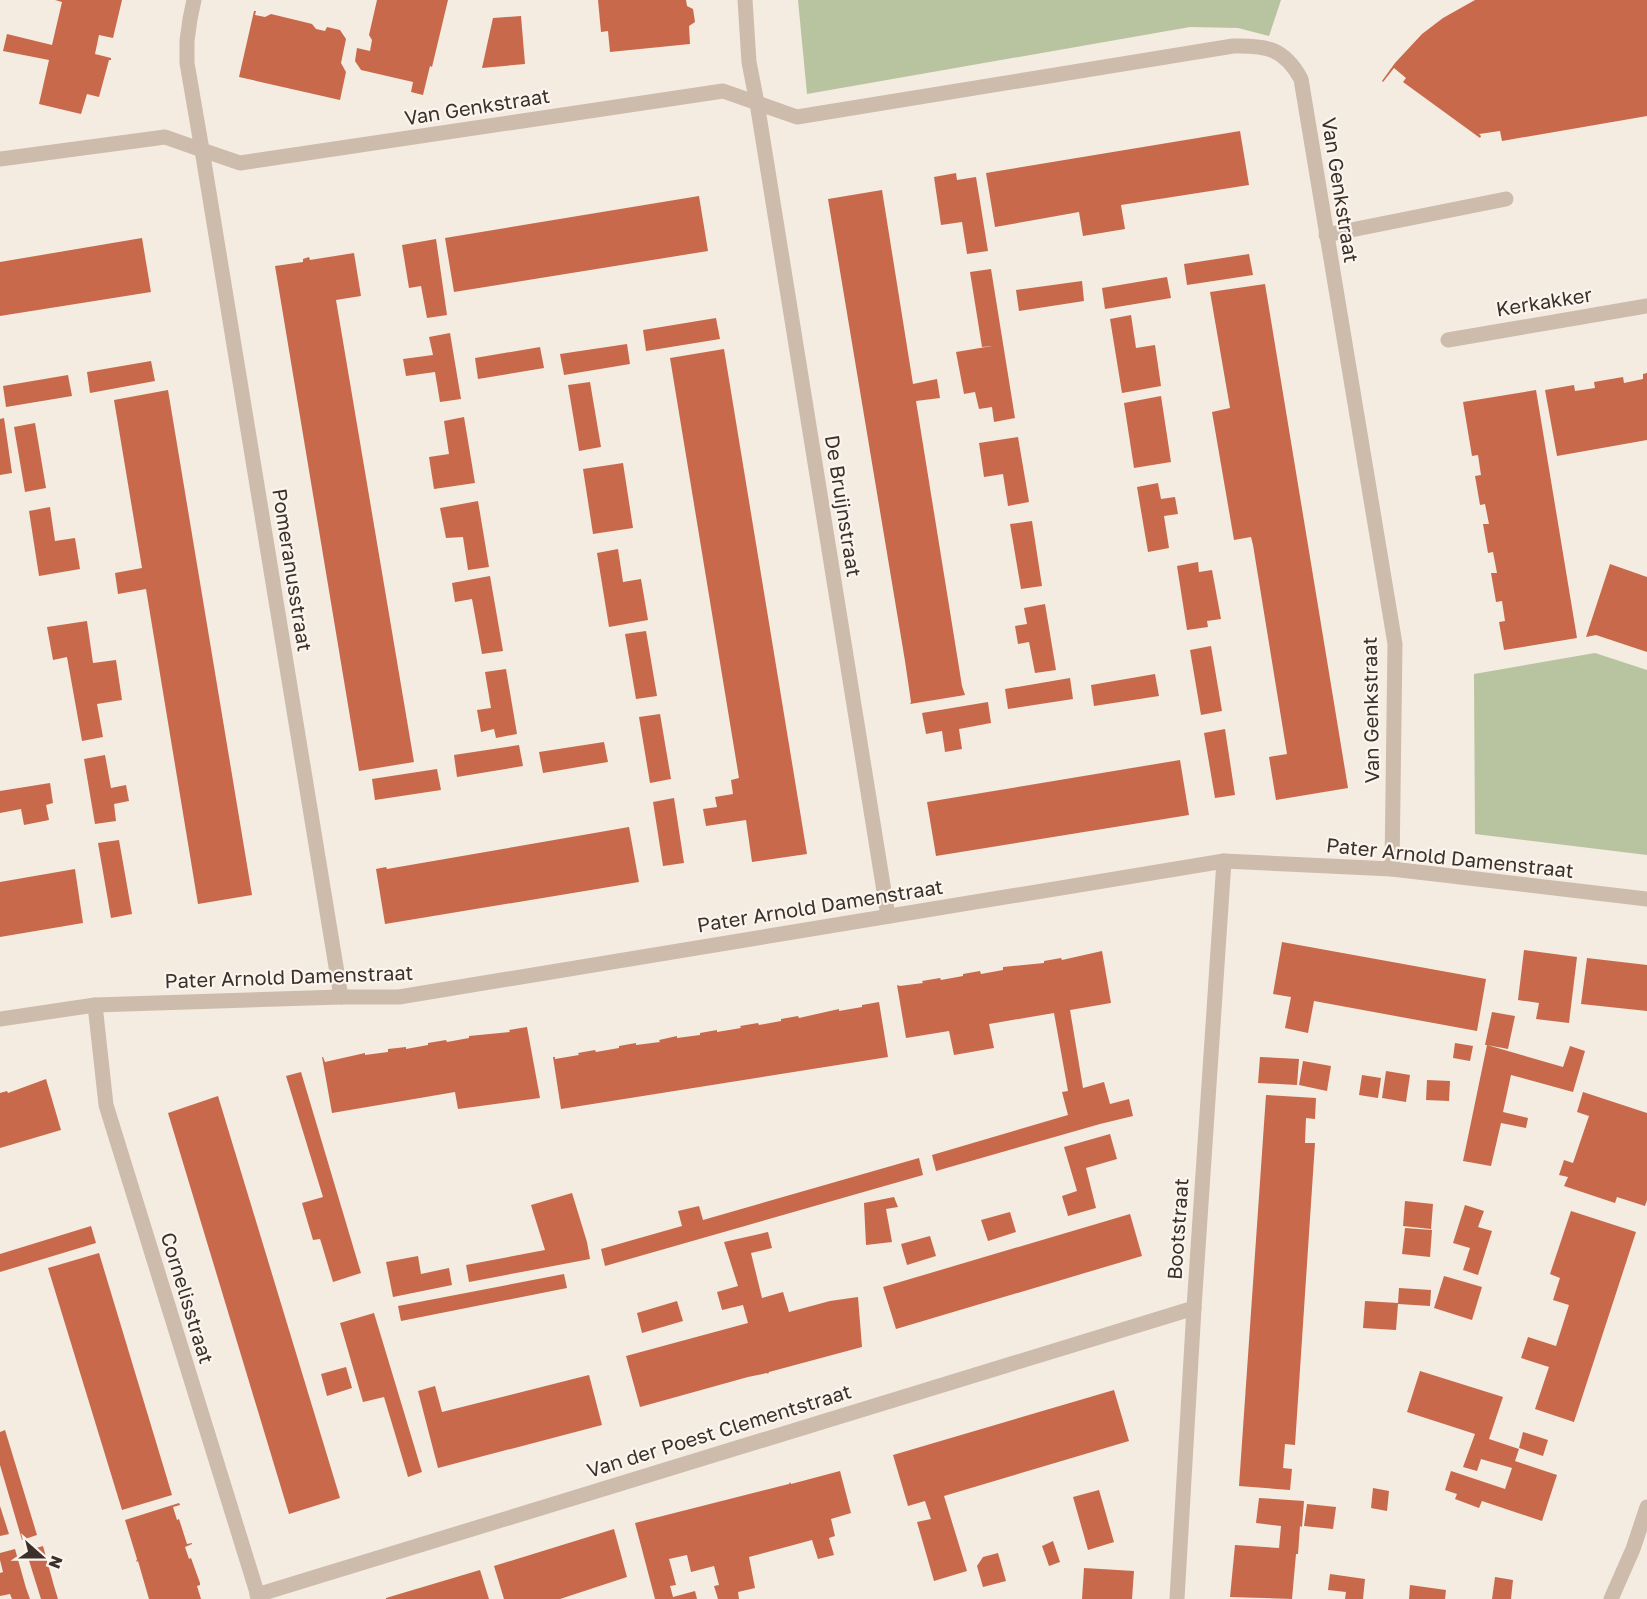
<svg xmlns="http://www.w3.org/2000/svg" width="1647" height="1599" font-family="'Golos Text',sans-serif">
<rect width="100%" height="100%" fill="#f4ebe1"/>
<g fill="#b8c4a0">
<polygon points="798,0 1281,0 1269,36 1238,28 1190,27 807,94"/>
<polygon points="1595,653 1647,670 1647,855 1475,834 1474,674"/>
</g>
<g fill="#c8694b">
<polygon points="55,0 122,0 113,38 99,35 95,54 111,58 111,60 109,60 99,97 87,94 81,114 39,104 49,60 3,51 7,34 52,45 62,2"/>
<polygon points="377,0 448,0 432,67 430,66 423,95 411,92 413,82 361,70 355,61 357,48 370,51 372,40 369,35"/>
<polygon points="598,0 686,0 687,6 693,9 695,22 689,26 690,44 610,52 608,31 601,32"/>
<polygon points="1475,0 1647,0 1647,116 1502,141 1500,131 1479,134 1481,136 1480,138 1403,82 1406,78 1394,68 1383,82 1382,81 1395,63 1422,34 1443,18"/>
<polygon points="254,11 256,11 255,15 265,17 271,14 304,22 312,24 316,29 325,31 327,27 340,30 346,39 341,63 346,72 340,100 239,77"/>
<polygon points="521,16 525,64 482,68 493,18"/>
<polygon points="1240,131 1249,185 1121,205 1125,229 1083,236 1079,212 995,227 986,173"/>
<polygon points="956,173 957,180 976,177 988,251 967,254 962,222 941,225 934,177"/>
<polygon points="882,190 913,384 937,379 940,398 916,401 962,686 965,695 910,704 911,702 905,661 828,199"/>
<polygon points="699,196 708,251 454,292 445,238"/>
<polygon points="142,238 151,292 0,316 0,262"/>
<polygon points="436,239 447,315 427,318 421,286 409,288 402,245"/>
<polygon points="354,253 361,296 336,300 414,762 359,771 275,266 303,262 303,259 309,257 310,260"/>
<polygon points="1249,254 1253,275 1187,285 1184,264"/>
<polygon points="991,269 1015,418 994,422 992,407 979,409 975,392 964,394 956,352 992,346 982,347 970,272"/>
<polygon points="1167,277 1171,298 1105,309 1102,288"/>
<polygon points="1082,281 1084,301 1019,311 1016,290"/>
<polygon points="1265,284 1348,788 1276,800 1269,757 1287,754 1253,545 1251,537 1234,540 1212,412 1230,408 1210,292"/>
<polygon points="1131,315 1136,348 1155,345 1161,386 1122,393 1110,319"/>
<polygon points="716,318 720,339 646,351 643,330"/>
<polygon points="450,333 461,399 440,402 435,372 406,376 403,359 433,355 429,337"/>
<polygon points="627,344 630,364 564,375 560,354"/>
<polygon points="540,347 544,368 478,379 475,358"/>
<polygon points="724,349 807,854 752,862 746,820 706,826 703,809 717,807 715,797 733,794 731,780 739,778 670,358"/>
<polygon points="151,361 155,381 90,393 87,372"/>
<polygon points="1647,373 1647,440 1557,456 1545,390 1574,385 1575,391 1595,388 1594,382 1623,377 1624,383 1643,379 1643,374"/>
<polygon points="68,375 72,396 6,407 3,386"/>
<polygon points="590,382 601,447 579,451 568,385"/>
<polygon points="168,390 252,895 198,904 146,589 118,594 115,573 142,568 114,400"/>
<polygon points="1536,390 1577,638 1504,650 1499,622 1505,621 1502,601 1496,602 1491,573 1497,573 1493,552 1488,553 1483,524 1489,524 1485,504 1480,505 1475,476 1481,475 1478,455 1472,456 1463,402"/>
<polygon points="1161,396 1171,462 1134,468 1124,403"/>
<polygon points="464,417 475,483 434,489 429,457 449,454 444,421"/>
<polygon points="4,418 12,473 0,475 0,419"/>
<polygon points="35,423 46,488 25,492 14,427"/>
<polygon points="1018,437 1029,502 1008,506 1003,474 984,477 979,443"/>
<polygon points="623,463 633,528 593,534 583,469"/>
<polygon points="1158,483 1161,499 1175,497 1178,514 1164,516 1169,548 1148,552 1137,487"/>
<polygon points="478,501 489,567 468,570 463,537 446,538 440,508"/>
<polygon points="50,507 55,541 75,538 80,569 39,576 29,511"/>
<polygon points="1032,521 1042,586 1021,589 1010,524"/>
<polygon points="618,549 623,582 641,579 648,620 609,627 597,553"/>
<polygon points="1198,562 1199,572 1212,570 1221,619 1207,621 1208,627 1187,630 1177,566"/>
<polygon points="1610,564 1647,577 1647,652 1596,635 1586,637"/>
<polygon points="490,576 503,651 482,654 472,599 455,602 452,583"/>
<polygon points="1045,604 1056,670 1035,673 1029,642 1018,644 1015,626 1027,624 1024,608"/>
<polygon points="87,621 93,663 116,660 122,700 97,704 103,737 82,741 67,657 53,660 47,627"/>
<polygon points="646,631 657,696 636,699 625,634"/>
<polygon points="1211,646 1222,711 1201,715 1190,650"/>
<polygon points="506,669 517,734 496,738 494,729 481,732 477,710 491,708 485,672"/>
<polygon points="1155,674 1159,696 1094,706 1091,685"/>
<polygon points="1070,678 1073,699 1008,709 1005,689"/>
<polygon points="988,702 991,723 959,729 962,749 945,752 942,731 926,734 922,713"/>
<polygon points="660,714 671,779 650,783 639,717"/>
<polygon points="1225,729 1235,795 1215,798 1204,733"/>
<polygon points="604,742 608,762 543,773 539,752"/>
<polygon points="519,745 523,766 457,777 454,755"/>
<polygon points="105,755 111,788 126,785 129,801 114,804 116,821 95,824 84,759"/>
<polygon points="1180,760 1189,815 936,856 927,802"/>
<polygon points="437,769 441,790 375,800 372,779"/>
<polygon points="50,783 53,803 46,805 49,820 24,825 21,809 0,813 0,791"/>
<polygon points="674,798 684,863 663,866 653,802"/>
<polygon points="629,827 639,882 385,924 376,869 386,867 387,869"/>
<polygon points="119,840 132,914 111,918 98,843"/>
<polygon points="75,869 83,923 0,937 0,882"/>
<polygon points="1282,942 1486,979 1477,1031 1314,1001 1308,1033 1285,1028 1291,997 1273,994"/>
<polygon points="1524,950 1577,957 1569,1023 1536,1019 1539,1003 1518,1000"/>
<polygon points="1102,951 1111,1003 1070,1010 1083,1088 1104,1082 1110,1104 1129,1099 1133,1116 1100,1124 936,1171 932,1155 1068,1115 1062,1092 1068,1091 1054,1013 989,1024 994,1048 954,1055 949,1031 906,1038 897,985 900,986 923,983 922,981 940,978 941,980 963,976 963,974 980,971 981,974 1003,970 1003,967 1044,963 1044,961 1061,958 1062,960"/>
<polygon points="1587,958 1647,965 1647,1011 1581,1004"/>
<polygon points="879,1002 888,1057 561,1109 553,1057 555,1057 555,1059 579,1055 578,1053 595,1050 596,1052 619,1048 619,1046 636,1043 636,1045 660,1042 659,1040 677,1036 677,1038 700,1035 700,1033 717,1030 717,1032 741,1028 740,1026 758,1023 759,1025 781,1021 781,1019 798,1016 799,1018 839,1009 839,1011 862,1007 862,1005"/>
<polygon points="1492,1012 1515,1016 1508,1049 1487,1045 1563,1067 1570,1046 1585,1051 1573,1092 1511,1075 1503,1112 1528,1118 1526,1128 1501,1123 1491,1166 1463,1161 1487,1045 1485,1045"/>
<polygon points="527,1027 540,1098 458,1109 455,1092 332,1113 322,1057 323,1057 325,1062 365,1053 365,1055 388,1052 388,1049 406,1047 406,1049 428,1045 428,1043 446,1040 447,1042 469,1038 469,1036 510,1032 509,1030"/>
<polygon points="1455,1043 1473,1046 1470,1061 1453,1058"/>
<polygon points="1260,1057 1299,1059 1297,1085 1258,1083"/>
<polygon points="1303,1061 1331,1066 1327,1091 1299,1085"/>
<polygon points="1386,1071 1410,1075 1406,1102 1382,1098"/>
<polygon points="301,1072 361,1273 333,1282 321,1242 320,1239 313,1240 302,1203 323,1197 286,1076"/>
<polygon points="1362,1075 1381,1078 1378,1098 1359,1095"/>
<polygon points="46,1079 61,1130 0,1148 0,1093 7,1091 8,1093"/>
<polygon points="1427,1080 1450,1081 1449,1101 1426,1100"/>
<polygon points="1583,1092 1647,1113 1647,1200 1645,1206 1617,1197 1615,1203 1564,1186 1568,1177 1559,1175 1564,1160 1573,1163 1589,1116 1577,1112"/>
<polygon points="1266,1095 1316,1098 1315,1119 1306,1118 1305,1143 1315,1143 1295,1445 1285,1444 1283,1468 1292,1469 1290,1490 1239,1486"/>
<polygon points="218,1096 340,1498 289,1514 168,1113"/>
<polygon points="1110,1134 1117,1159 1086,1168 1096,1208 1068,1216 1062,1196 1077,1191 1064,1147"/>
<polygon points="919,1158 923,1175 605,1266 601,1249 682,1226 678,1211 699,1206 703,1220"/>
<polygon points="572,1193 587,1242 590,1259 469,1282 466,1265 545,1250 531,1205"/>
<polygon points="894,1197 898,1207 886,1209 892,1242 866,1245 864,1203"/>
<polygon points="1405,1201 1433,1204 1431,1229 1403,1226"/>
<polygon points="1465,1205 1484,1211 1478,1227 1492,1231 1478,1275 1463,1270 1470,1248 1453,1243"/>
<polygon points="1571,1211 1636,1232 1574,1422 1535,1409 1549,1367 1521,1358 1528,1337 1556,1346 1569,1305 1553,1300 1560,1278 1550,1274"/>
<polygon points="1010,1212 1016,1232 988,1241 981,1220"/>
<polygon points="1130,1214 1142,1256 896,1329 883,1287"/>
<polygon points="91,1226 96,1243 0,1272 0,1254"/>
<polygon points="1405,1228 1432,1230 1430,1257 1402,1254"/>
<polygon points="768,1232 772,1248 751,1253 762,1298 783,1292 789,1312 830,1301 858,1297 862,1347 769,1372 768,1374 767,1373 748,1377 640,1407 626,1356 748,1323 743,1305 722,1310 717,1292 738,1286 724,1242"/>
<polygon points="930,1236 936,1256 907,1265 901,1244"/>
<polygon points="99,1253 172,1495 122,1510 48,1268"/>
<polygon points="418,1256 421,1274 449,1268 452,1285 393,1297 386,1262"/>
<polygon points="564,1274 567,1288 401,1321 398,1306"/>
<polygon points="1444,1276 1482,1287 1472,1320 1434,1308"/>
<polygon points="1399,1288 1431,1290 1430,1306 1398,1304 1396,1330 1363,1328 1365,1301 1398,1303"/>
<polygon points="677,1301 683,1321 642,1333 637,1313"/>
<polygon points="374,1313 422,1472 408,1477 384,1397 363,1402 340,1323"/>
<polygon points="346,1367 352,1388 327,1396 321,1374"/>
<polygon points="1420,1371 1503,1397 1489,1439 1519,1449 1515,1461 1557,1475 1542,1521 1482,1501 1479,1508 1455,1499 1457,1494 1445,1490 1451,1471 1505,1489 1512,1468 1481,1459 1477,1471 1463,1467 1475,1434 1407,1412"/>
<polygon points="589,1375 602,1425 438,1468 418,1391 435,1386 442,1412"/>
<polygon points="1114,1390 1129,1441 944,1496 967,1571 934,1581 917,1522 931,1519 925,1501 908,1506 893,1455"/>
<polygon points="5,1430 37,1535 22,1540 0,1465 0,1432"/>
<polygon points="1523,1432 1548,1440 1543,1456 1519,1448"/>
<polygon points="840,1471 851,1513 831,1519 835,1536 829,1538 834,1555 818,1559 812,1540 749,1557 755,1588 738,1592 739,1599 718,1599 714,1586 719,1585 714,1566 691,1572 687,1555 669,1559 676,1585 670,1586 673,1597 695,1591 697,1599 655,1599 635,1523 789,1484 790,1482 791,1484"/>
<polygon points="1373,1488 1389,1491 1387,1511 1371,1508"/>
<polygon points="1099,1490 1114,1542 1088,1550 1073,1497"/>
<polygon points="1259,1498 1304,1501 1302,1527 1300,1526 1298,1554 1296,1554 1292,1599 1230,1597 1235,1545 1279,1548 1281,1526 1256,1523"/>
<polygon points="179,1503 180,1505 173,1507 177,1520 179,1519 187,1544 192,1543 192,1544 185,1547 189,1559 191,1558 200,1583 200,1585 197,1586 201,1599 149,1599 138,1561 136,1562 137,1559 125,1520"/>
<polygon points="1307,1504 1336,1507 1333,1529 1304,1526"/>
<polygon points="0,1506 9,1534 0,1536"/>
<polygon points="614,1529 627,1577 560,1599 504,1599 494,1566"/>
<polygon points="1053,1541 1060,1562 1049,1566 1042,1546"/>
<polygon points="43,1546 54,1586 58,1599 41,1599 26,1551"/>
<polygon points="15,1549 26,1588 30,1599 12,1599 10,1594 0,1596 0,1573 3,1572 0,1560 0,1553"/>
<polygon points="998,1553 1006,1581 983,1587 977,1566 983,1557"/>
<polygon points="1084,1568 1134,1571 1132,1599 1082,1599"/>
<polygon points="480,1570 489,1599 386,1599 386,1598"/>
<polygon points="1330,1574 1365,1579 1363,1599 1345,1599 1346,1592 1328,1590"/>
<polygon points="1495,1577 1513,1580 1511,1599 1492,1599"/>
<polygon points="1410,1585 1446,1590 1445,1599 1409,1599"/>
</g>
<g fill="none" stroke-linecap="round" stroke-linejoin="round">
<g stroke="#cdbbac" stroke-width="15">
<polyline points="745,0 749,62 757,103 888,916"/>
<polyline points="0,159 165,137 202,150 187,63 187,41 190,19 194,0"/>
<polyline points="1326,235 1506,199"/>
<polyline points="1448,340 1647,306"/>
<path d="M 341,997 L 202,150 L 240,163 L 723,91 L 797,117 L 1233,46 C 1266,45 1284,48 1301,79 L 1395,644 L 1392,869"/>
<polyline points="95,1005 106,1105 259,1599"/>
<polyline points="0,1019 95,1005 341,997 399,997 1224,861 1392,869 1647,899"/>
<polyline points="257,1595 1194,1308"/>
<polyline points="1177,1599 1194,1308 1224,861"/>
<polyline points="1611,1599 1633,1549 1647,1507"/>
</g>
</g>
<g text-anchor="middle" stroke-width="4.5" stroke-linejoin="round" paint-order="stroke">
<g font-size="20" fill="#3b302b" stroke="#fbf5ee">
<text transform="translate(477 107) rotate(-9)" y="7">Van Genkstraat</text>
<text transform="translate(1340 190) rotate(81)" y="7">Van Genkstraat</text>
<text transform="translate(1544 302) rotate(-9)" y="7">Kerkakker</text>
<text transform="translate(843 506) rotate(81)" y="7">De Bruijnstraat</text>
<text transform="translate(292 570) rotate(81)" y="7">Pomeranusstraat</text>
<text transform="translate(1371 710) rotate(-91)" y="7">Van Genkstraat</text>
<text transform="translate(1450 858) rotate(6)" y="7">Pater Arnold Damenstraat</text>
<text transform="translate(820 906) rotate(-9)" y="7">Pater Arnold Damenstraat</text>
<text transform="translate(289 977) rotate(-2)" y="7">Pater Arnold Damenstraat</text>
<text transform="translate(1178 1229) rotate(-86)" y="7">Bootstraat</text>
<text transform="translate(187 1298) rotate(73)" y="7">Cornelisstraat</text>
<text transform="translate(719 1431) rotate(-17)" y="7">Van der Poest Clementstraat</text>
</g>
</g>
<g transform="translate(42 1557) rotate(111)" stroke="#fbf5ee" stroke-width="4.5" paint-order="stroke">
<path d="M0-4.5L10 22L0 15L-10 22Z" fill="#3b302b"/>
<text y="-9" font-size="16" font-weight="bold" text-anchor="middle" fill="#3b302b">N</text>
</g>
</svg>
